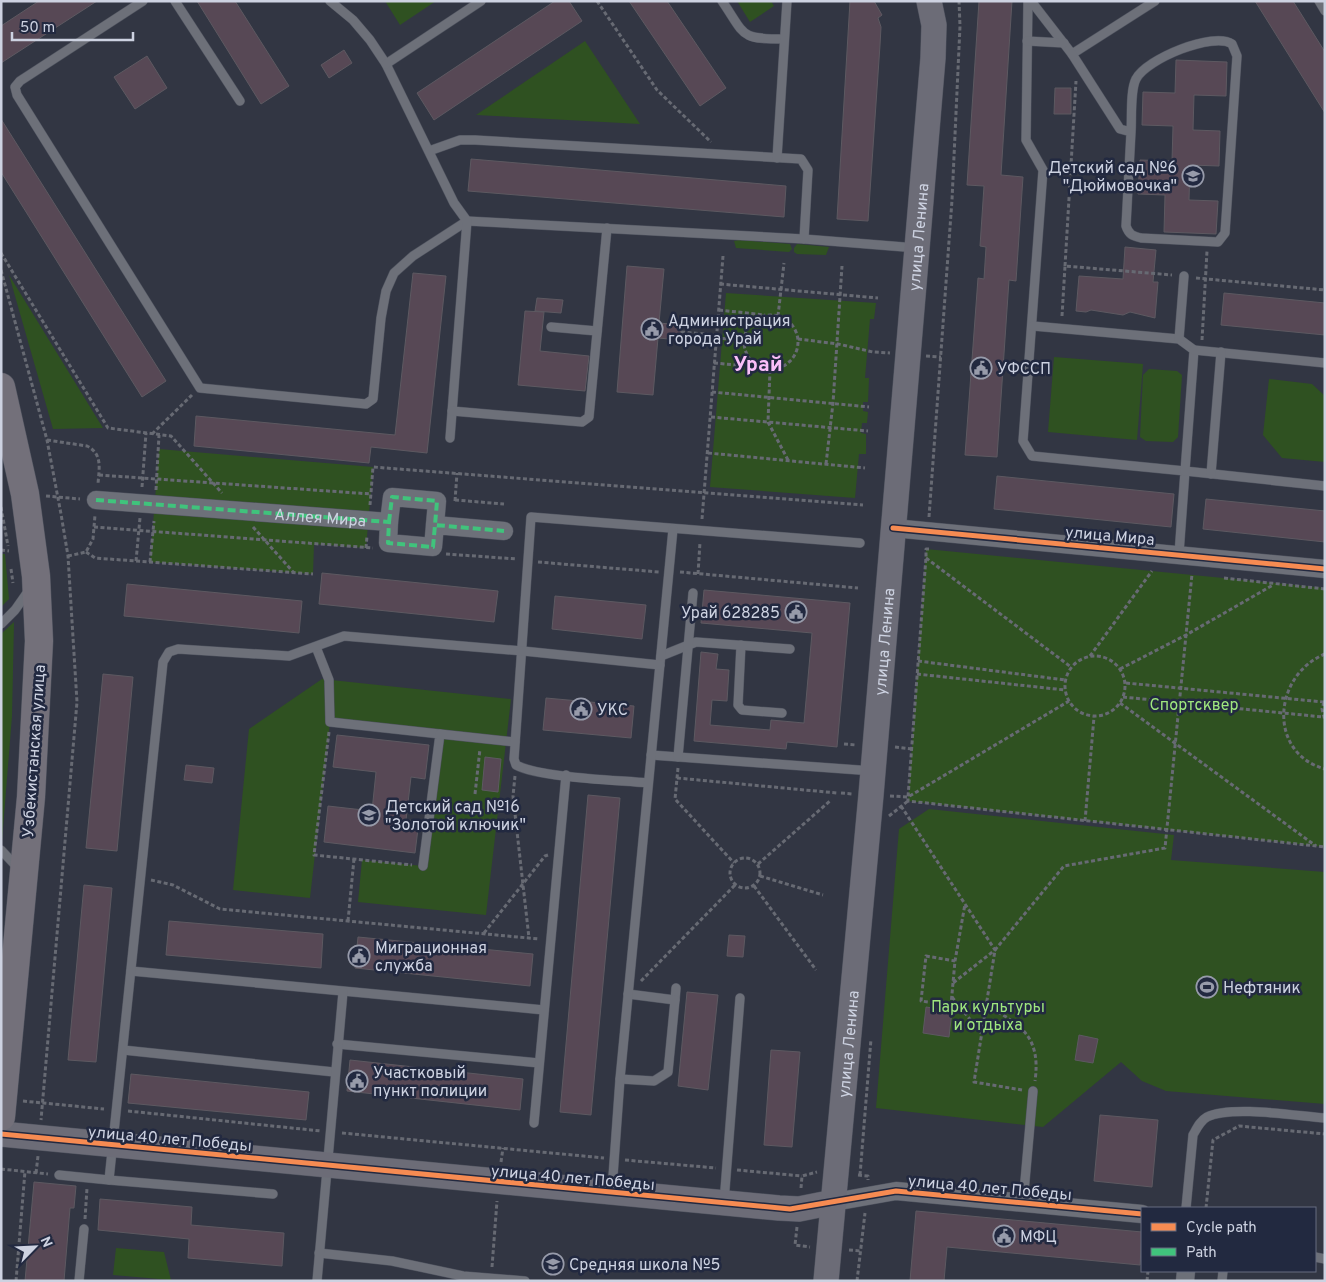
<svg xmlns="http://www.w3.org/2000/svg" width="1326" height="1282" font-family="Overpass,sans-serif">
<rect width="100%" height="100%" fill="#323643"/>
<g fill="#2f5121">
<polygon points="385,1 436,1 400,25"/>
<polygon points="737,1 771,1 774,6 750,22"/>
<polygon points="585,41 640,124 476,115"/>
<polygon points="739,240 790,244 792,249 789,252 736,248 734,241"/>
<polygon points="797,244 829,247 826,255 797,254 794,252 794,248"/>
<polygon points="9,275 103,428 53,429"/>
<polygon points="726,293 876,303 874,319 870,319 865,378 869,378 868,402 863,402 863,411 868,412 867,423 862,423 861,433 866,434 866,454 859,454 855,498 710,487"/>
<polygon points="1054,357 1143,364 1137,440 1048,432"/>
<polygon points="1149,369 1177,371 1182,375 1178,437 1173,442 1146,441 1140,437 1143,375"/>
<polygon points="1269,379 1312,384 1325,396 1325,462 1282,458 1263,435"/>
<polygon points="159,449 373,467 366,548 314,544 313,574 150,562"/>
<polygon points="926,549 1325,588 1325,847 908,801"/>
<polygon points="1,554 5,554 9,599 1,607"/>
<polygon points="14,622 12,716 2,841 1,634"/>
<polygon points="322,679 511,699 486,915 358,902 362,860 423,866 440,734 330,722 310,898 233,890 249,729"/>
<polygon points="929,809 1174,835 1171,860 1325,872 1325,1104 1166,1091 1142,1081 1121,1062 1043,1127 876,1108 899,829"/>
<polygon points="116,1248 164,1252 171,1280 113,1275"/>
</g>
<g fill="#574855" stroke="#5d5961">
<polygon points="39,1 97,1 1,63 1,26"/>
<polygon points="197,1 235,1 289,86 261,104"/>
<polygon points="555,1 569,1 582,21 434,120 417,93"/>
<polygon points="629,1 667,1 726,88 700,106"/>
<polygon points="850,1 874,1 882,15 878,18 881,27 880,45 868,221 837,219"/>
<polygon points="979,1 1012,1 1001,175 1023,177 1016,281 1009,280 997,457 965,455 978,278 984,279 986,247 980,246 984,186 967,185"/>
<polygon points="1255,1 1293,1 1325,52 1325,113"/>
<polygon points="344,50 352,63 329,78 321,65"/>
<polygon points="147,56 167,88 135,109 114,77"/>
<polygon points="1176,60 1227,62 1226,96 1194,95 1193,130 1220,131 1219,166 1190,165 1189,200 1218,201 1216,234 1164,232 1165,195 1138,194 1140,160 1172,161 1173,126 1142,125 1143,92 1175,93"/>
<polygon points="1055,88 1071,88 1071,114 1054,114"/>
<polygon points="1,119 166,381 142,397 1,172"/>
<polygon points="471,159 786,186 784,217 468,191"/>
<polygon points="1125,247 1156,250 1153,282 1158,282 1155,318 1130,312 1123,315 1091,310 1086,312 1076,311 1079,276 1123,279"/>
<polygon points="627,266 664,269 659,323 681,325 680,340 658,338 653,395 617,392"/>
<polygon points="413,273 446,276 427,453 371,447 369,463 194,446 196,416 395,435"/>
<polygon points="1224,293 1325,303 1325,335 1221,325"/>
<polygon points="537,298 563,300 561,313 535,311"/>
<polygon points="525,311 544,312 540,351 589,356 585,391 518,385"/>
<polygon points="997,476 1174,494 1171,527 994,509"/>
<polygon points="1206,499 1325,511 1325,542 1203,529"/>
<polygon points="322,573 498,591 494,622 319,604"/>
<polygon points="127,584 302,601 299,633 124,616"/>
<polygon points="704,590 850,603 837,747 787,742 786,749 694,741 701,652 718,654 716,669 729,670 727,701 712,700 710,725 770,730 771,720 804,723 812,633 701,623"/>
<polygon points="555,596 646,605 642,639 552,629"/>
<polygon points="103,674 133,677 117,851 86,848"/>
<polygon points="546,698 634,706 631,738 543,730"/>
<polygon points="337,735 429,745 425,779 411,777 406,820 419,821 415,853 324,842 328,806 372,811 376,772 333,767"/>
<polygon points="485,757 501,759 498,792 482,790"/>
<polygon points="186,765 214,768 212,783 184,780"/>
<polygon points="588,795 620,798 591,1115 560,1112"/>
<polygon points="84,885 112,888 96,1062 68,1060"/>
<polygon points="169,921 323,934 321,968 166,955"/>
<polygon points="729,935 745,936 743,957 727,956"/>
<polygon points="358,937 533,954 530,986 355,968"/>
<polygon points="687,992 718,995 708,1090 678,1086"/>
<polygon points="926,1007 952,1011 949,1037 923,1033"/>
<polygon points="1079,1035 1098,1039 1093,1063 1075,1060"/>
<polygon points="771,1050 800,1052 792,1147 764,1145"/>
<polygon points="350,1060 523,1079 520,1110 347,1091"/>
<polygon points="131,1074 309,1092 306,1120 128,1103"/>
<polygon points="1100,1115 1158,1120 1152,1187 1094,1181"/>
<polygon points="34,1182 76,1186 74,1208 70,1208 64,1281 25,1281"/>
<polygon points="100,1199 192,1207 191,1225 284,1233 282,1266 188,1258 189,1239 98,1230"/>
<polygon points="916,1211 1142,1232 1140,1265 947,1247 944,1281 910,1281"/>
</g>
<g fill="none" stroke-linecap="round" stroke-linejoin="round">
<g stroke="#4e525e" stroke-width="10">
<g id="lane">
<polyline points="143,1 20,81 15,87 17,95 200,388 366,404 373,399 381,318 386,291 394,273 413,256 467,221 804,239 917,248"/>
<polyline points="175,1 240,101"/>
<polyline points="330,1 353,20 370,40 386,64 454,203 467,221 450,438"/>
<path d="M 722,1 C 746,36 739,39 784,39"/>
<polyline points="1028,1 1026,140 1043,170 1023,441 1032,456 1185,471 1179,554"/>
<polyline points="1031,1 1072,54 1155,1"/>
<polyline points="1319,1 1325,11"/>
<polyline points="1027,41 1064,43"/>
<path d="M 1072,54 L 1120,129 L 1131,132 L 1126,226 C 1129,235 1133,236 1141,238 L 1218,242 L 1225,233 L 1237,56 L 1232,44 C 1214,31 1146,59 1136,79 C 1130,90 1132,118 1131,132"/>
<polyline points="386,64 481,1"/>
<polyline points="429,151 460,140 475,140 801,159 808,170 804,239"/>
<polyline points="777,158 787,1"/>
<polyline points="1033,326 1179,339 1194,350 1185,471 1325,486"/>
<polyline points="551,327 597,331"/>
<polyline points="1179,339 1184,276"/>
<polyline points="1194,350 1325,363"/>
<polyline points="452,411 582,422 589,417 607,228"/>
<polyline points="1211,474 1221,352"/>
<polyline points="1,624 15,610 29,590"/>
<polyline points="741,645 738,705 742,710 782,713"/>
<polyline points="316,647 329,680 330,722 440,734 423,866"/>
<polyline points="661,656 696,642 790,649"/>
<polyline points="440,734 515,742"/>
<polyline points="651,755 873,771"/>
<polyline points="678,757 693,593"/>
<path d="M 648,783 C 617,780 541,778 516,765 L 514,759 L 531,517 L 860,543"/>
<polyline points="1,850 18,868"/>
<polyline points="131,971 544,1010"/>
<polyline points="675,1000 676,988"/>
<polyline points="337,1044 539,1063"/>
<polyline points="123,1050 334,1072"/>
<polyline points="620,1079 654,1081 668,1072 675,1000 628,994"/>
<polyline points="534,1123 566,775"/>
<polyline points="59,1175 109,1180"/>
<polyline points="612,1190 620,1079 673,529"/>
<polyline points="273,1194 109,1180 163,662 169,652 178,649 289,656 344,636 523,651 660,665"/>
<polyline points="724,1202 740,998"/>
<polyline points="1023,1203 1033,1091"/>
<path d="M 1186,1208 L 1193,1135 C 1197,1128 1200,1121 1207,1117 C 1232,1105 1296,1116 1325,1118"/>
<polyline points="319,1253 392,1261 463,1276 525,1281"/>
<polyline points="1315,1257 1325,1259"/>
<polyline points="79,1281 84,1229"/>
<polyline points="317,1281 343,992"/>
<polyline points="1222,1281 1223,1271"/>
</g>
</g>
<g stroke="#4e525e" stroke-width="19">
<g id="street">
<path id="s1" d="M 96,500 L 389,522 L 388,543 L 433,547 L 435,525 L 504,531"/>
<polyline points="389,522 392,497 437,501 435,525"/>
<polyline points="893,528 1325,569"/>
<polyline points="834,1202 896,1191 1142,1214"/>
<polyline points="1185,1281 1186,1271"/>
</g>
</g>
<g stroke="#4e525e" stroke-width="26">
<g id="secondary">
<polyline points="1,1134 779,1208 799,1209 834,1202"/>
<path id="s2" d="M 826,1281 L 871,795 L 933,58 L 934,25 L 929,1"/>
</g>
</g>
<g stroke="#4e525e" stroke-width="29">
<polyline id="primary" points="1,387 25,494 36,576 39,641 31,797 1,1117"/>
</g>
<g stroke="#676a73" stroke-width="3" stroke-dasharray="4 2.5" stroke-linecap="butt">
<polyline points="597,1 657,90 711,142"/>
<polyline points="1,253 108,428 171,436 222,493"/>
<polyline points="1065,266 1076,81"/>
<polyline points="1,270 47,440 61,514 68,556 77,702 41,1120"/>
<polyline points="1196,278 1325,290"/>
<polyline points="720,284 878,298"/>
<polyline points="719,310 765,315"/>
<circle cx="771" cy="342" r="27"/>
<polyline points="778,316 784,263"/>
<polyline points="1062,316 1065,266 1172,275"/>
<polyline points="681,332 717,335"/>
<polyline points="716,338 744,340"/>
<polyline points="798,339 838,344 873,352 890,353"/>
<polyline points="1202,340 1207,251"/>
<polyline points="926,356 941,357"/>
<polyline points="714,363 758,367"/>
<polyline points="770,370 768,422 788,460"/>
<polyline points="712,392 869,407"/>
<polyline points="711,417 868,431"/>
<polyline points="152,434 192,395"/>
<path d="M 47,440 L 87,446 C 103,454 99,469 98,484"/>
<polyline points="708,453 865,468"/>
<polyline points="826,464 833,403 842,266"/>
<polyline points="99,475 371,494"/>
<polyline points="142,487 146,433"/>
<polyline points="156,490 159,435"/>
<polyline points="46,496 80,499"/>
<polyline points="455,500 504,504"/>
<polyline points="455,501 457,473"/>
<polyline points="370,505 373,467 863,505"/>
<polyline points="1,507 8,546"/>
<polyline points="929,517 952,200 960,26 959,1"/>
<polyline points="702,519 723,256"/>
<polyline points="94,527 373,548"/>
<polyline points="253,527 294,573"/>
<polyline points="366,548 367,536"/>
<polyline points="929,549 926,549 926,557 908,797 1069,701"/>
<polyline points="1,550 9,551"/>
<polyline points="86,552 95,558 313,574"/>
<polyline points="446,554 517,559"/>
<polyline points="68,556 86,552 93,539 95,515"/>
<polyline points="926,558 1071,667"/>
<polyline points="136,561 140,518"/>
<polyline points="150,562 154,521"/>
<polyline points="538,562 659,572"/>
<polyline points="11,569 13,583"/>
<polyline points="680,572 858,588"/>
<polyline points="698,574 700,542"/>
<polyline points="1224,578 1325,589"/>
<path d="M 1325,654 C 1273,675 1267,753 1325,769"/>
<circle cx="1095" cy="686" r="30"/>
<polyline points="1090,656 1152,571"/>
<polyline points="918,661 1065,680"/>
<polyline points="1120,669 1186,635 1273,585"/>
<polyline points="917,674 1065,690"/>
<polyline points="1126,683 1324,702"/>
<polyline points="1123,697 1323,717"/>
<polyline points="1324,702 1322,709 1325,721"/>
<polyline points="1120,703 1316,846"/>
<polyline points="329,732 314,855 412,865"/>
<polyline points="844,744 856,745"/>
<polyline points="895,747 912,749"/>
<polyline points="678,768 675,799 734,863"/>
<polyline points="515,776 513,796 529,938"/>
<polyline points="677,778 837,793"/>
<polyline points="841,793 852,794"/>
<polyline points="475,794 480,749"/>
<polyline points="890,796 908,797 908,801 1325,847"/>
<polyline points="901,806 995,950 953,983 955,961 965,904"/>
<polyline points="889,816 908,801"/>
<polyline points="1085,821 1094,717"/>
<circle cx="745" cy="873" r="15"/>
<polyline points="758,864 831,800"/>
<polyline points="760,876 823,895"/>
<polyline points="151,880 173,885 220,909 539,939"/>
<polyline points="754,886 816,970"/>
<polyline points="348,921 354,859"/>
<polyline points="484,933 545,856 548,855"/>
<polyline points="641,981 735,885"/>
<polyline points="953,983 951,1005 921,1001 926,956 955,961"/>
<polyline points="952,997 981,1033"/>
<path d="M 986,1006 C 1022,1024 1041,1038 1035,1081"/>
<polyline points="1022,1090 974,1082 995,950 1064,866 1165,848 1192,574"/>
<polyline points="23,1101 104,1109"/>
<polyline points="128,1111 321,1131"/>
<polyline points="342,1133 604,1158"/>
<polyline points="625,1160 716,1168"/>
<polyline points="501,1162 503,1148"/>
<polyline points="1,1169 48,1174"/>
<polyline points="737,1170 802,1176"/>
<polyline points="36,1173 38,1156"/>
<polyline points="858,1175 868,1176 868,1180"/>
<polyline points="860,1175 871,1039"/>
<polyline points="801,1188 802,1176 817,1172"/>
<polyline points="1206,1208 1213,1140 1239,1126 1325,1134"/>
<polyline points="85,1219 87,1188"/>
<polyline points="797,1227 795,1245 810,1247"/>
<polyline points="849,1250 861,1251"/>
<polyline points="492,1267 497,1201"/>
<polyline points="16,1281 25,1171"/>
<polyline points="857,1281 865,1213"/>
<polyline points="1147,1281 1148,1271"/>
</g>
<use href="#lane" stroke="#6d7079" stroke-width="9"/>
<use href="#street" stroke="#6d7079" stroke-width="18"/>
<use href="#secondary" stroke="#6c6c77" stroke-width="25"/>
<use href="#primary" stroke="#73707a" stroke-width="28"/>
<g stroke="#40c37c" stroke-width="4" stroke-dasharray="8 4" stroke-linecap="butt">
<polyline points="96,500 389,522 388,543 433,547 435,525 504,531"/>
<polyline points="389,522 392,497 437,501 435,525"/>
</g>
<g stroke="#222940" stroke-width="8">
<g id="cycleway">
<polyline points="893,528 1325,569"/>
<polyline points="1,1134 790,1209 896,1191 1142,1214"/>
</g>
</g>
<use href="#cycleway" stroke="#f68b52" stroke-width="5"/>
</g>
<defs>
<g id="school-ring" transform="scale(1.125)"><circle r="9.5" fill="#222940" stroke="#979baa" stroke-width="1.5"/><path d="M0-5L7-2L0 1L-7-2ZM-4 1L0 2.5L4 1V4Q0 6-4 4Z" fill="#979baa"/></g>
<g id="civic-ring" transform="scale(1.125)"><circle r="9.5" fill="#222940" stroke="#979baa" stroke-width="1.5"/><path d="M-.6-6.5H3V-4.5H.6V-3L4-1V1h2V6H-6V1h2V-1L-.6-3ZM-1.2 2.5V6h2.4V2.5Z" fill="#979baa"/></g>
<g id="stadium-ring" transform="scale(1.125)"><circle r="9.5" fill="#222940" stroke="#979baa" stroke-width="1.5"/><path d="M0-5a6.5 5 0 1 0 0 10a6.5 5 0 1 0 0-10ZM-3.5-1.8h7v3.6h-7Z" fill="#979baa"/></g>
</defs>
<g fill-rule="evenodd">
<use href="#school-ring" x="1193" y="176"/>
<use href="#civic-ring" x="652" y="329"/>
<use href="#civic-ring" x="981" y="368"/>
<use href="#civic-ring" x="796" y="612"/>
<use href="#civic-ring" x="581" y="709"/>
<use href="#school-ring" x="369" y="815"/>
<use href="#civic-ring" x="359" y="956"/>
<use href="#stadium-ring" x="1207" y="987"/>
<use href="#civic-ring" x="357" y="1081"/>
<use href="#civic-ring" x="1004" y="1236"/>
<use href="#school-ring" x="553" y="1264"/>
</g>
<g text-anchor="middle" stroke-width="5" stroke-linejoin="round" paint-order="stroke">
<g font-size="16" fill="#cdd2e1" stroke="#222940" text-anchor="start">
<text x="1177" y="173" text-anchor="end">Детский сад №6<tspan x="1177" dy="18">"Дюймовочка"</tspan></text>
<text x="668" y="326">Администрация<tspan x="668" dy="18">города Урай</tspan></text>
<text x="997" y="374">УФССП</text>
<text x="780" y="618" text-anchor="end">Урай 628285</text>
<text x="597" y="715">УКС</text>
<text x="385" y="812">Детский сад №16<tspan x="385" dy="18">"Золотой ключик"</tspan></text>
<text x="375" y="953">Миграционная<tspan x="375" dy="18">служба</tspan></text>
<text x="1223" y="993">Нефтяник</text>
<text x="373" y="1078">Участковый<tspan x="373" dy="18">пункт полиции</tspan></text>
<text x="1020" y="1242">МФЦ</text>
<text x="569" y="1270">Средняя школа №5</text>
</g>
<g font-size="16" fill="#cdd2e1" stroke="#222940">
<text dy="6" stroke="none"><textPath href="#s2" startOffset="1048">улица Ленина</textPath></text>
<text dy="6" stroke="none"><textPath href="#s1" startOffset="225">Аллея Мира</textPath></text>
<text transform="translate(1110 535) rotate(5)" y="6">улица Мира</text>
<text dy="6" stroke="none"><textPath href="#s2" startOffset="642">улица Ленина</textPath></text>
<text transform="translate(33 751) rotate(-86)" y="6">Узбекистанская улица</text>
<text dy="6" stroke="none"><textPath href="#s2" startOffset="238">улица Ленина</textPath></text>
<text transform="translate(170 1138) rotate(5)" y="6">улица 40 лет Победы</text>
<text transform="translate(573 1177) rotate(5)" y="6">улица 40 лет Победы</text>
<text transform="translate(990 1187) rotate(5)" y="6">улица 40 лет Победы</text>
</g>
<g font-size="16" fill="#9fe77e" stroke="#222940">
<text x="1194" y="710">Спортсквер</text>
<text x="988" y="1012">Парк культуры<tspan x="988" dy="18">и отдыха</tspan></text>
</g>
<g font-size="21" font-weight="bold" fill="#fabff9" stroke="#222940">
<text x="758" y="371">Урай</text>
</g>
</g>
<rect width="1326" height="1282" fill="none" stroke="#cdd2e1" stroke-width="5"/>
<rect x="1141" y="1207" width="175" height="65" fill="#222940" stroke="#666d80"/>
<rect x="1151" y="1223" width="25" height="8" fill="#f68b52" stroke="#666d80"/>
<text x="1186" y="1232" font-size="15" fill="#cdd2e1">Cycle path</text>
<rect x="1151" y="1248" width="25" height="8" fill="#40c37c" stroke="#666d80"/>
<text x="1186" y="1257" font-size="15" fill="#cdd2e1">Path</text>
<g transform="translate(35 1247) rotate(66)" stroke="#222940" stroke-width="4" paint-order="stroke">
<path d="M0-4L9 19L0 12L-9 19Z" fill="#cdd2e1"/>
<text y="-8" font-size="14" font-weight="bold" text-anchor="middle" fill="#cdd2e1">N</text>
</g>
<path d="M12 32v8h121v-8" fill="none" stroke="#cdd2e1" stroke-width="2.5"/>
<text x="20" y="32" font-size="15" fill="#cdd2e1" stroke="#222940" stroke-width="4" paint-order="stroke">50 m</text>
</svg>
